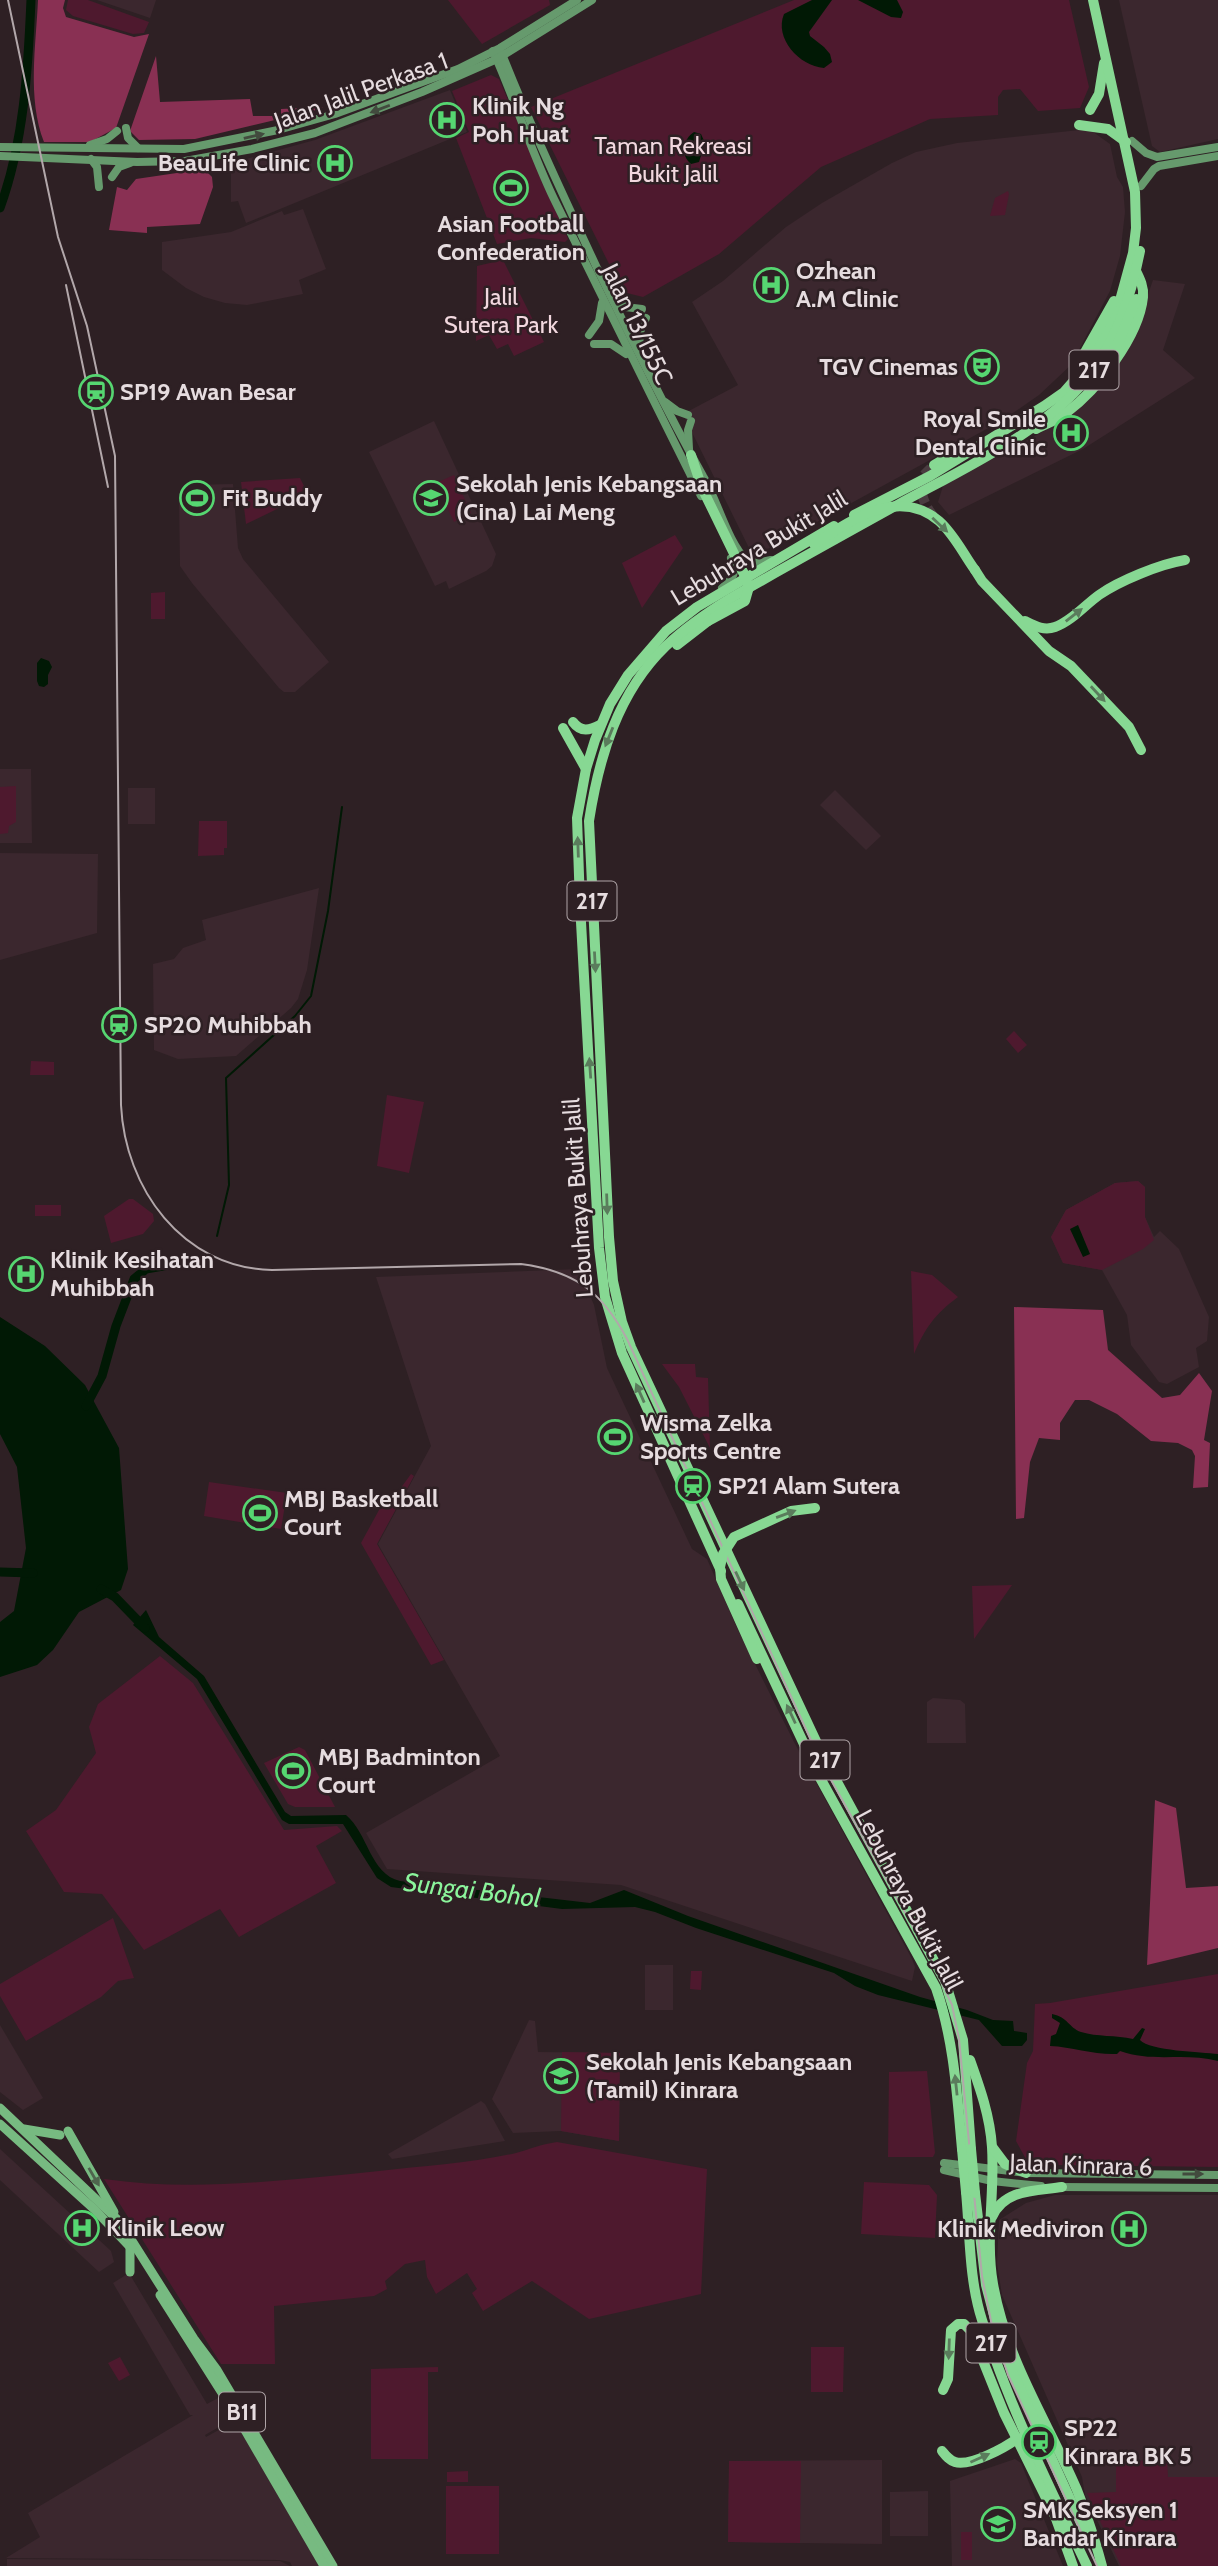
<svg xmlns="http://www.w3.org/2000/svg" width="1218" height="2566" font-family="Cabin,sans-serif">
<rect width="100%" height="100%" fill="#2e2024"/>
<g fill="#3b272e">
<polygon points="97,0 156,0 150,18"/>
<polygon points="1119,0 1218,0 1218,139 1160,152 1152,146"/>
<polygon points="450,90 467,132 246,223 238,201 231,202 231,163 315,140"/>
<polygon points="1089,129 1110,144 1117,177 1123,187 1125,212 1120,256 1110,291 1071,365 1039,395 1003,420 762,552 749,548 683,414 738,385 692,302 723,281 786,227 822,203 892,163 916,152 957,143"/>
<polygon points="303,209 326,269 299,280 303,294 247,305 225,303 204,297 186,288 162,270 162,242 231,232 282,211 284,215"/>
<polygon points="1153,280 1185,284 1163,350 1195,378 1083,449 949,515 938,502 943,486 1064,420 1134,335"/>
<polygon points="434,421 496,554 492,566 486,571 449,589 446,581 435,586 369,452"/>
<polygon points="233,484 238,548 243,559 329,662 295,692 284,692 279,688 192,583 180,566 179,494 189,485"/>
<polygon points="0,769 31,769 32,843 0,843"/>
<rect x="128" y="788" width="27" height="36"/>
<polygon points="835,790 881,836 866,850 820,805"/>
<polygon points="0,853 98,854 97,933 0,960"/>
<polygon points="319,888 307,970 298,999 291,1008 236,1056 178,1059 154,1050 153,964 174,959 183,948 206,940 202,920"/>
<polygon points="1138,1181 1145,1187 1145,1217 1154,1237 1160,1231 1179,1249 1209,1317 1207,1341 1196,1348 1199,1367 1167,1384 1159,1382 1131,1345 1127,1315 1102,1270 1063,1263 1051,1237 1066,1210 1115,1183"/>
<polygon points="579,1269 594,1305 607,1368 692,1549 707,1559 737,1628 794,1742 912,1959 915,1967 912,1981 621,1885 387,1869 366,1833 500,1756 378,1544 431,1446 376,1277"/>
<polygon points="933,1698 960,1700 965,1704 966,1743 927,1743 927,1702"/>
<rect x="645" y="1965" width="28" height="45"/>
<polygon points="529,2020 535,2021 538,2052 620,2053 619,2141 561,2131 513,2133 492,2099"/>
<polygon points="0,2025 43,2098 23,2110 0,2092"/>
<polygon points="481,2101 485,2104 505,2141 392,2159 388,2154"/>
<polygon points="0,2149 111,2251 114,2262 99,2272 0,2180"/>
<polygon points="1055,2195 1218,2195 1218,2566 1119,2566 1085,2495 1082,2477 1002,2295 997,2264 999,2220 1026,2203"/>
<polygon points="129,2273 207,2404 218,2398 231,2420 205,2435 206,2437 235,2421 319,2566 292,2566 290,2562 280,2560 6,2558 40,2537 28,2513 193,2415 190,2415 113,2283"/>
<polygon points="1015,2459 1021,2463 1063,2566 952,2566 950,2481"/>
<polygon points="882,2460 882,2544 728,2542 729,2461"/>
<polygon points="928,2491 928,2536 890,2536 890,2492"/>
<polygon points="7,2559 280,2561 290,2566 7,2566"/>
</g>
<g fill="#4e192e">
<polygon points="68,0 88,0 149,22 144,33 133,34 73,16 66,10"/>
<polygon points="448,0 549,0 550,5 482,44"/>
<polygon points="794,0 1069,0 1089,87 1080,108 1038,111 1020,89 1003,90 998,97 998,115 930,119 821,167 719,254 643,297 623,292 531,107"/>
<polygon points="491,75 499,79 568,239 565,242 531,238 497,244 456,138 469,132 452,91"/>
<polygon points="1008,191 1009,194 1005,215 990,216 995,198"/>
<polygon points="503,260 544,342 514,356 508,344 497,349 489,335 476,341 477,266"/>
<polygon points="454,475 471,513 454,522 436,483"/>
<polygon points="300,478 308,494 246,524 241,482"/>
<polygon points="675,535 683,548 642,608 622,563"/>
<polygon points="165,592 165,619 151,619 151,593"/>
<polygon points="16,786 16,822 9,826 8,833 0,834 0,787"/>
<polygon points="199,821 227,821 227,848 224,848 224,855 198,856"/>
<polygon points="1014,1031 1027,1045 1018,1053 1006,1039"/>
<polygon points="31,1061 54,1062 54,1075 30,1075"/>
<polygon points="387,1095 424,1102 409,1173 377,1166"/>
<polygon points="1138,1181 1145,1187 1145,1217 1154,1240 1143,1249 1102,1270 1063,1263 1051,1237 1066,1210 1115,1183"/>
<polygon points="129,1199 133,1199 153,1214 154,1221 143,1234 111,1243 104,1216"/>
<rect x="35" y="1205" width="26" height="11"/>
<path d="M 911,1271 L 932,1275 L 958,1297 C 935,1314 925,1328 914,1354 Z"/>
<polygon points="662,1364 695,1364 696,1377 708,1378 710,1448 679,1387"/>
<polygon points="411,1474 414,1476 377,1544 444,1660 431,1665 361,1543 385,1499 392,1500"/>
<polygon points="209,1482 287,1493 281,1529 204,1516"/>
<polygon points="1012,1585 974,1639 972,1586"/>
<polygon points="160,1656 193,1683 284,1830 337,1826 342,1831 316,1846 336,1883 239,1937 220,1909 144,1950 102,1894 64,1892 26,1831 56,1810 96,1753 89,1727 98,1704"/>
<polygon points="299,1747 305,1750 335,1807 295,1807 288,1804 264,1763"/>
<polygon points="113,1918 134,1978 118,1981 101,1997 26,2041 0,1996 0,1984"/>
<polygon points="691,1971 702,1971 701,1990 690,1989"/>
<polygon points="1218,1974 1218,2167 1048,2165 1027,2161 1016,2141 1027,2063 1033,2051 1035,2004 1050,2003"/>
<polygon points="562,2052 620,2053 619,2141 561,2131"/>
<polygon points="927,2071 935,2153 933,2157 888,2157 889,2072"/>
<path d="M 557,2142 L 707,2169 L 701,2294 L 589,2319 L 532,2281 L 483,2311 L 472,2293 L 477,2289 L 467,2273 L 436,2294 L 427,2277 L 425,2260 L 405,2264 L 385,2281 L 387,2289 L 374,2296 L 274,2306 L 275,2364 L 221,2364 L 104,2179 C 193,2192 289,2180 379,2171 C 422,2166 473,2163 516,2153 C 530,2149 542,2144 557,2142 Z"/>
<polygon points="864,2182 929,2185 937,2195 935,2238 861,2234"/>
<polygon points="811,2347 844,2347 843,2392 811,2392"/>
<polygon points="120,2357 130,2375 119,2381 108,2363"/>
<polygon points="438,2367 438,2372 428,2372 428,2459 371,2459 371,2369"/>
<polygon points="1167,2460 1168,2477 1218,2477 1218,2566 1121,2566 1087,2493 1116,2492 1116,2461"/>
<polygon points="729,2461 801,2461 800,2543 728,2542"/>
<polygon points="468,2471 468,2482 447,2482 447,2472"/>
<rect x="446" y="2486" width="53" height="68"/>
<rect x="961" y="2532" width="11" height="28"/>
</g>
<g fill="#893053">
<path d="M 38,0 L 65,0 L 63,8 L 66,17 L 134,37 L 149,34 L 116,128 L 90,142 L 44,142 C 27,98 36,46 38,0 Z"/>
<polygon points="156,56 160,102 250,99 253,116 281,116 281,109 323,107 313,111 195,139 139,140 130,131"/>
<polygon points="204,169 212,177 213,187 200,224 147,227 147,233 109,230 117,187 127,190 136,179"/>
<polygon points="1014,1307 1103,1310 1108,1350 1162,1398 1180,1395 1199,1373 1212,1391 1204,1440 1210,1443 1208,1487 1193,1488 1195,1456 1192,1450 1178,1443 1151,1441 1117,1414 1089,1400 1075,1400 1060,1423 1060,1440 1039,1438 1030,1462 1024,1518 1016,1519"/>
<polygon points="1155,1800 1176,1808 1186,1888 1218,1886 1218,1948 1147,1965"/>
</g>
<g fill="#011905">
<path d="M 812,0 L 832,0 L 809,32 L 810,36 L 824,47 L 830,54 L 832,62 L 824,68 C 799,66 774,38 784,14 Z"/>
<polygon points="858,0 897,0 903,12 901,18 891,17"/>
<path d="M 694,132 L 701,134 L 705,143 L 699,162 L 691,164 C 680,155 683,139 694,132 Z"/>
<polygon points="41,658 49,661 52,667 48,675 48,684 44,687 39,686 37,681 37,663"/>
<polygon points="1078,1225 1090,1254 1083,1257 1070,1229"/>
<polygon points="0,1317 45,1346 85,1385 119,1448 128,1569 121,1590 79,1612 53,1650 37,1665 0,1677 0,1622 14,1611 26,1548 17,1467 0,1434"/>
<path d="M 146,1610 L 159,1637 L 204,1676 L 285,1812 L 291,1816 L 346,1815 C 368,1833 370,1874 400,1881 L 590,1903 L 624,1890 L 688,1916 L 920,1997 L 967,2010 L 993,2020 L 1013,2021 L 1014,2031 L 1027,2033 L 1027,2040 L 1022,2046 L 1002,2046 L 979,2020 L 878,1995 L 855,1986 L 834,1973 L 696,1928 L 655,1912 L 635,1907 L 562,1909 L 391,1887 L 377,1878 L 343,1824 L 289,1824 L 282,1820 L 197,1679 L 133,1625 Z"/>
<path d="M 1052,2014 C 1068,2017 1069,2028 1081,2032 C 1097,2037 1116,2035 1133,2039 L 1142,2028 L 1145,2029 L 1140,2040 C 1150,2051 1201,2052 1218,2054 L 1218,2061 C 1185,2052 1153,2063 1120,2051 L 1117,2054 C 1094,2055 1073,2047 1050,2046 L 1051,2036 L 1056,2034 L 1060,2023 L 1052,2018 Z"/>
</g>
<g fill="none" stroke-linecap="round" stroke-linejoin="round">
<polyline stroke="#011905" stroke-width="2" points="217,1236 229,1185 226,1078 295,1016 311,996 328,911 342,807"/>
<g stroke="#011905" stroke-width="9">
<path d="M 0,208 C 24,142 28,70 31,0"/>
<polyline points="86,1406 102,1376 116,1326 134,1279 146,1269 204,1259"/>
<polyline points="0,1572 33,1573"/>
<polyline points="101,1589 115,1597 145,1628"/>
</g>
<path stroke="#4a3c40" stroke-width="10" stroke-dasharray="10 5" stroke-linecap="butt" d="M 933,516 C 924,504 920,494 921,478 L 934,465"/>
<g stroke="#669a6d" stroke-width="8">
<path d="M 493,51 C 515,100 531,151 554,199 C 602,298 652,397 701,496"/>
<path d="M 502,54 C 531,127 564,197 597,268 C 631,338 665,408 703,476 C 718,501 727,541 747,561 L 757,563 L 771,560"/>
<polyline points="126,128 128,138 138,148"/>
<polyline points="1132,141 1146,153 1157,157 1218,147"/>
<polyline points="90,145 107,139 117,131"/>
<polyline points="0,147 184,149 278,130 335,114 458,69 500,48 577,0"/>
<polyline points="0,156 137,162 185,161 252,149 315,133 422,92 497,59 592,0"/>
<polyline points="91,159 97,167 99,187"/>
<polyline points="112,177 119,167 130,163"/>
<polyline points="1141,186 1154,169 1159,166 1218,156"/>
<polyline points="612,297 625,307 642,309"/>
<polyline points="589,335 599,321 602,303"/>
<polyline points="594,344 611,344 626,354"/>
<polyline points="639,352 640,332 646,318"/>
<polyline points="665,402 677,411 688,415"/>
<polyline points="689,449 688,430 691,421"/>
<path d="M 722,588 C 733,579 738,572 731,558"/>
<polyline points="944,2163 1026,2173 1218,2175"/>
<polyline points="944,2170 992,2181 1041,2186"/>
<polyline points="1058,2187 1218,2188"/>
</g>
<g stroke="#77ba81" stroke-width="9">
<polyline points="0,2108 120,2222 194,2339 217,2370 333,2566"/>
<polyline points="0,2124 95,2210 131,2248"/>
<polyline points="24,2129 60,2135"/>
<polyline points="68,2131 114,2212"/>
<polyline points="130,2247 130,2272"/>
<polyline points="160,2295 238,2418 324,2566"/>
</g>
<g stroke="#87d893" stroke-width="10">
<polyline points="1090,110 1099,94 1104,63"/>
<polyline points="1079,125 1108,129 1126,142"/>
<path d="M 1036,429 C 1046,424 1057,420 1066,413 C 1097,390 1139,337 1143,297 C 1144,287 1140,279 1136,271"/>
<polyline points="691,455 702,488 743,572"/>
<polyline points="934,465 961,449"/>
<polyline points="854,515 930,476 1044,406 1064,392 1078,376 1105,335 1119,304 1133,253 1136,228 1135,192 1093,0"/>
<polyline points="975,570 982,581 1049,651 1071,666 1129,727 1141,750"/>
<path d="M 1025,621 C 1035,626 1044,631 1055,627 C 1072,621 1085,605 1099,595 C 1119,581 1160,564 1185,560"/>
<polyline points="677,645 708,621"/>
<path d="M 573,722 C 581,733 590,730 600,725"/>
<polyline points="563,728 586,769"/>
<polyline points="721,1571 622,1353 605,1297 599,1248 580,904 577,818 586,769 595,740 610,704 628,675 666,631 697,607 834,526"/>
<path d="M 738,1604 L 819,1776 L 936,1988 C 954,2040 957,2095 962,2149"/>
<path d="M 970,2060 C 980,2088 990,2116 992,2147 C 995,2193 985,2239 993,2284 C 1007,2362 1047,2420 1077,2490 C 1087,2515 1095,2540 1102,2566"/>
<polyline points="993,2148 1005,2164 1026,2173"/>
<path d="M 971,2149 L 963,2040 L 945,1981 L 823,1756 L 631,1347 L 622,1322 L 613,1281 L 609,1237 L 589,821 C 599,757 618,692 666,646 C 686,627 708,612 731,598 C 787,566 843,535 899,504 C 959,471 1055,427 1094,369 C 1118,335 1132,292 1140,251"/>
<path d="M 966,2192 C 970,2234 969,2280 982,2320 C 1008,2404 1049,2486 1087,2566"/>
<polyline points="975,2193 986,2285 1000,2338"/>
<path d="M 992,2217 C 1004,2189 1035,2191 1062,2187"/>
<polyline points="1007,2360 1090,2543"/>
<polyline points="943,2390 948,2379 951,2330 958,2324 964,2324 971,2331 1004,2413 1055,2516 1073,2566"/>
<path d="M 942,2451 C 946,2456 949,2460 955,2462 C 970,2467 1006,2447 1018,2438"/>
</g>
<g stroke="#b2a7aa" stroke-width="2">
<path d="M 8,0 L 58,237 L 87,326 L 115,456 L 121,1105 C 125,1188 182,1268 272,1270 L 521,1264 C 575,1271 602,1292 627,1339 L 821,1762 L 931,1959 L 952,2005 L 959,2039 L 982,2276 L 992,2326 L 1008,2375 L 1097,2566"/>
<polyline points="66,285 108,487"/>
</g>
<g stroke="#87d893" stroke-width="10">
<polyline points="1114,301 1084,354 1087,364 1093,368 1103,366 1119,341 1136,299"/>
<path d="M 814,544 C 850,521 898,486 939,521 C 954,534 964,555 975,570"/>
<polyline points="708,621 745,601 749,587 743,572"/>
<polyline points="757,1659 721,1579 720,1567 723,1554 734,1537 791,1511 815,1508"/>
<polyline points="962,2149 966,2192"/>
<polyline points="971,2149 975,2193"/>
</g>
</g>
<defs><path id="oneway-solid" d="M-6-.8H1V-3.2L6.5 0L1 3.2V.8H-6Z" transform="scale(1.75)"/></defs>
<g fill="#424b3e">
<use href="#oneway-solid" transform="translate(380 109) rotate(159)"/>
<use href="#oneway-solid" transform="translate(254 136) rotate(-13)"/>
<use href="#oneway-solid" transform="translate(1193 2174)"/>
</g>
<g fill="#5a7c5c">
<use href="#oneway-solid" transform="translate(940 525) rotate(43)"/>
<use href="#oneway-solid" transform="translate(1074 615) rotate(-38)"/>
<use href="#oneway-solid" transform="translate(1098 694) rotate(47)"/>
<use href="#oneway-solid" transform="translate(609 737) rotate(112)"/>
<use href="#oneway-solid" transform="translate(578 847) rotate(-92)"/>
<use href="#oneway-solid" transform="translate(595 962) rotate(87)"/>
<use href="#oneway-solid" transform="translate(590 1068) rotate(-94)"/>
<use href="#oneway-solid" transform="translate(607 1204) rotate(88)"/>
<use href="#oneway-solid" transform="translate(640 1393) rotate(-114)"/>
<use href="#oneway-solid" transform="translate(786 1514) rotate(-20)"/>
<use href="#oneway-solid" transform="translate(740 1581) rotate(65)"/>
<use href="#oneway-solid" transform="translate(791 1714) rotate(-115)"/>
<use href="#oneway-solid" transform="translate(956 2085) rotate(-96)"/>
<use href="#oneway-solid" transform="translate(949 2349) rotate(92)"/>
<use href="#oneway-solid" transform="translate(980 2458) rotate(-24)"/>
</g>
<use fill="#4f654e" href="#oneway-solid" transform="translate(94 2177) rotate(60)"/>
<defs>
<g id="hospital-ring" transform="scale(1.75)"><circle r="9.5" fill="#2e2024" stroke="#56d671" stroke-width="1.5"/><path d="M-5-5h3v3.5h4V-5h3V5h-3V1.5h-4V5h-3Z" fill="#56d671"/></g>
<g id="stadium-ring" transform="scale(1.75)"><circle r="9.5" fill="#2e2024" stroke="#56d671" stroke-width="1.5"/><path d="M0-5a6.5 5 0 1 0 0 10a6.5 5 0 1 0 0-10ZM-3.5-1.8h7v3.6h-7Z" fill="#56d671"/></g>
<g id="theatre-ring" transform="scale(1.75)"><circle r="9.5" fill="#2e2024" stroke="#56d671" stroke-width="1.5"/><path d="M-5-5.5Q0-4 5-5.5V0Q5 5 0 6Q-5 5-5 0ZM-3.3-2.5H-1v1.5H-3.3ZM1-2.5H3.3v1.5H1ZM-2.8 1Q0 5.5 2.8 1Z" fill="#56d671"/></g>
<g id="station-ring" transform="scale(1.75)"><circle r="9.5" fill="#2e2024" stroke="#56d671" stroke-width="1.5"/><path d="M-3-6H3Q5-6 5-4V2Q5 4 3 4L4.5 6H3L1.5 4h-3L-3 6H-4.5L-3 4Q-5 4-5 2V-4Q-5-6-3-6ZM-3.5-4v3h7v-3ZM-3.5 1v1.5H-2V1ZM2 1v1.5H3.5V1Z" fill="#56d671"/></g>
<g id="school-ring" transform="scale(1.75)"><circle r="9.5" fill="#2e2024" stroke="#56d671" stroke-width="1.5"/><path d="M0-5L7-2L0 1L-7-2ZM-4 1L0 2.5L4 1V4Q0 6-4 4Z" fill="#56d671"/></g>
</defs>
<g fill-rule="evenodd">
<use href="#hospital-ring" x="447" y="120"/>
<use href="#hospital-ring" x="335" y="163"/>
<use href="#stadium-ring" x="511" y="188"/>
<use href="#hospital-ring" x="771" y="285"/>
<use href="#theatre-ring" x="982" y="367"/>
<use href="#station-ring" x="96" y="392"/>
<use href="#hospital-ring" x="1071" y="433"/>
<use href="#stadium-ring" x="197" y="498"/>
<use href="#school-ring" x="431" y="498"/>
<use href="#station-ring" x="119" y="1025"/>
<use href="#hospital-ring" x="26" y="1274"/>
<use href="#stadium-ring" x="615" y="1437"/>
<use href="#station-ring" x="693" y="1486"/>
<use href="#stadium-ring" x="260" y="1513"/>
<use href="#stadium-ring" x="293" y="1771"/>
<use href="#school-ring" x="561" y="2076"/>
<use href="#hospital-ring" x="82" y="2228"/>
<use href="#hospital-ring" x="1129" y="2229"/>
<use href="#station-ring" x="1039" y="2442"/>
<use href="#school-ring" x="998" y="2524"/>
</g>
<g text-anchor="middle" stroke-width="5" stroke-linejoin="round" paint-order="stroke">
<g fill="#2e2024" stroke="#afa4a7" stroke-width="2">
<rect x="1069.5" y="350.5" width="49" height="39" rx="5"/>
<rect x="567.5" y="881.5" width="49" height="39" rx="5"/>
<rect x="800.5" y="1740.5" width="49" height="39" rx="5"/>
<rect x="966.5" y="2323.5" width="49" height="39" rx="5"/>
<rect x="219" y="2392.5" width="46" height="39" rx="5"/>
</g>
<g font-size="23" font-weight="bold" fill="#e6dcdf">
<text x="1094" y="378">217</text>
<text x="592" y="909">217</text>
<text x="825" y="1768">217</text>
<text x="991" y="2351">217</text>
<text x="242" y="2420">B11</text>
</g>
<g font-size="24" fill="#e6dcdf" stroke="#2e2024">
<text transform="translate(361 91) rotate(-20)" y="8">Jalan Jalil Perkasa 1</text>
<text transform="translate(637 324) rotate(64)" y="8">Jalan 13/155C</text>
<text transform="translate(759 548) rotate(-31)" y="8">Lebuhraya Bukit Jalil</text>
<text transform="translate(578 1198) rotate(-94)" y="8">Lebuhraya Bukit Jalil</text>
<text transform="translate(909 1900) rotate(62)" y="8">Lebuhraya Bukit Jalil</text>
<text transform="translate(1081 2165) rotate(2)" y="8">Jalan Kinrara 6</text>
</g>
<g font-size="24" font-weight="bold" fill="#e6dcdf" stroke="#2e2024" text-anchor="start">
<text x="472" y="114">Klinik Ng<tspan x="472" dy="28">Poh Huat</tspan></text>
<text x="310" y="171" text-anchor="end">BeauLife Clinic</text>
<text x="511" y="232" text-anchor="middle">Asian Football<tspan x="511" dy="28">Confederation</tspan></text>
<text x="796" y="279">Ozhean<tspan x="796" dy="28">A.M Clinic</tspan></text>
<text x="958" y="375" text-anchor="end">TGV Cinemas</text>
<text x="120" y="400">SP19 Awan Besar</text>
<text x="1046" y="427" text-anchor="end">Royal Smile<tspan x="1046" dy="28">Dental Clinic</tspan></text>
<text x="456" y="492">Sekolah Jenis Kebangsaan<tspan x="456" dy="28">(Cina) Lai Meng</tspan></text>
<text x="222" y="506">Fit Buddy</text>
<text x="144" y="1033">SP20 Muhibbah</text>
<text x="50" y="1268">Klinik Kesihatan<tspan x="50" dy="28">Muhibbah</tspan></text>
<text x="640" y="1431">Wisma Zelka<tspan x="640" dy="28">Sports Centre</tspan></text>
<text x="718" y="1494">SP21 Alam Sutera</text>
<text x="284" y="1507">MBJ Basketball<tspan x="284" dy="28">Court</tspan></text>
<text x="318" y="1765">MBJ Badminton<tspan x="318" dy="28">Court</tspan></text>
<text x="586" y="2070">Sekolah Jenis Kebangsaan<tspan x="586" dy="28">(Tamil) Kinrara</tspan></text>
<text x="106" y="2236">Klinik Leow</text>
<text x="1104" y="2237" text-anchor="end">Klinik Mediviron</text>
<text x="1064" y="2436">SP22<tspan x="1064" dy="28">Kinrara BK 5</tspan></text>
<text x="1023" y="2518">SMK Seksyen 1<tspan x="1023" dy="28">Bandar Kinrara</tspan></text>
</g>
<g font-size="24" fill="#f2d8df" stroke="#2e2024">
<text x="673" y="154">Taman Rekreasi<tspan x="673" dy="28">Bukit Jalil</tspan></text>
<text x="501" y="305">Jalil<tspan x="501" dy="28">Sutera Park</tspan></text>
</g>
<g font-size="26" font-style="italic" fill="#8bf59c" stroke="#2e2024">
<text transform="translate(472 1890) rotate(7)" y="9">Sungai Bohol</text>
</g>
</g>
</svg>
